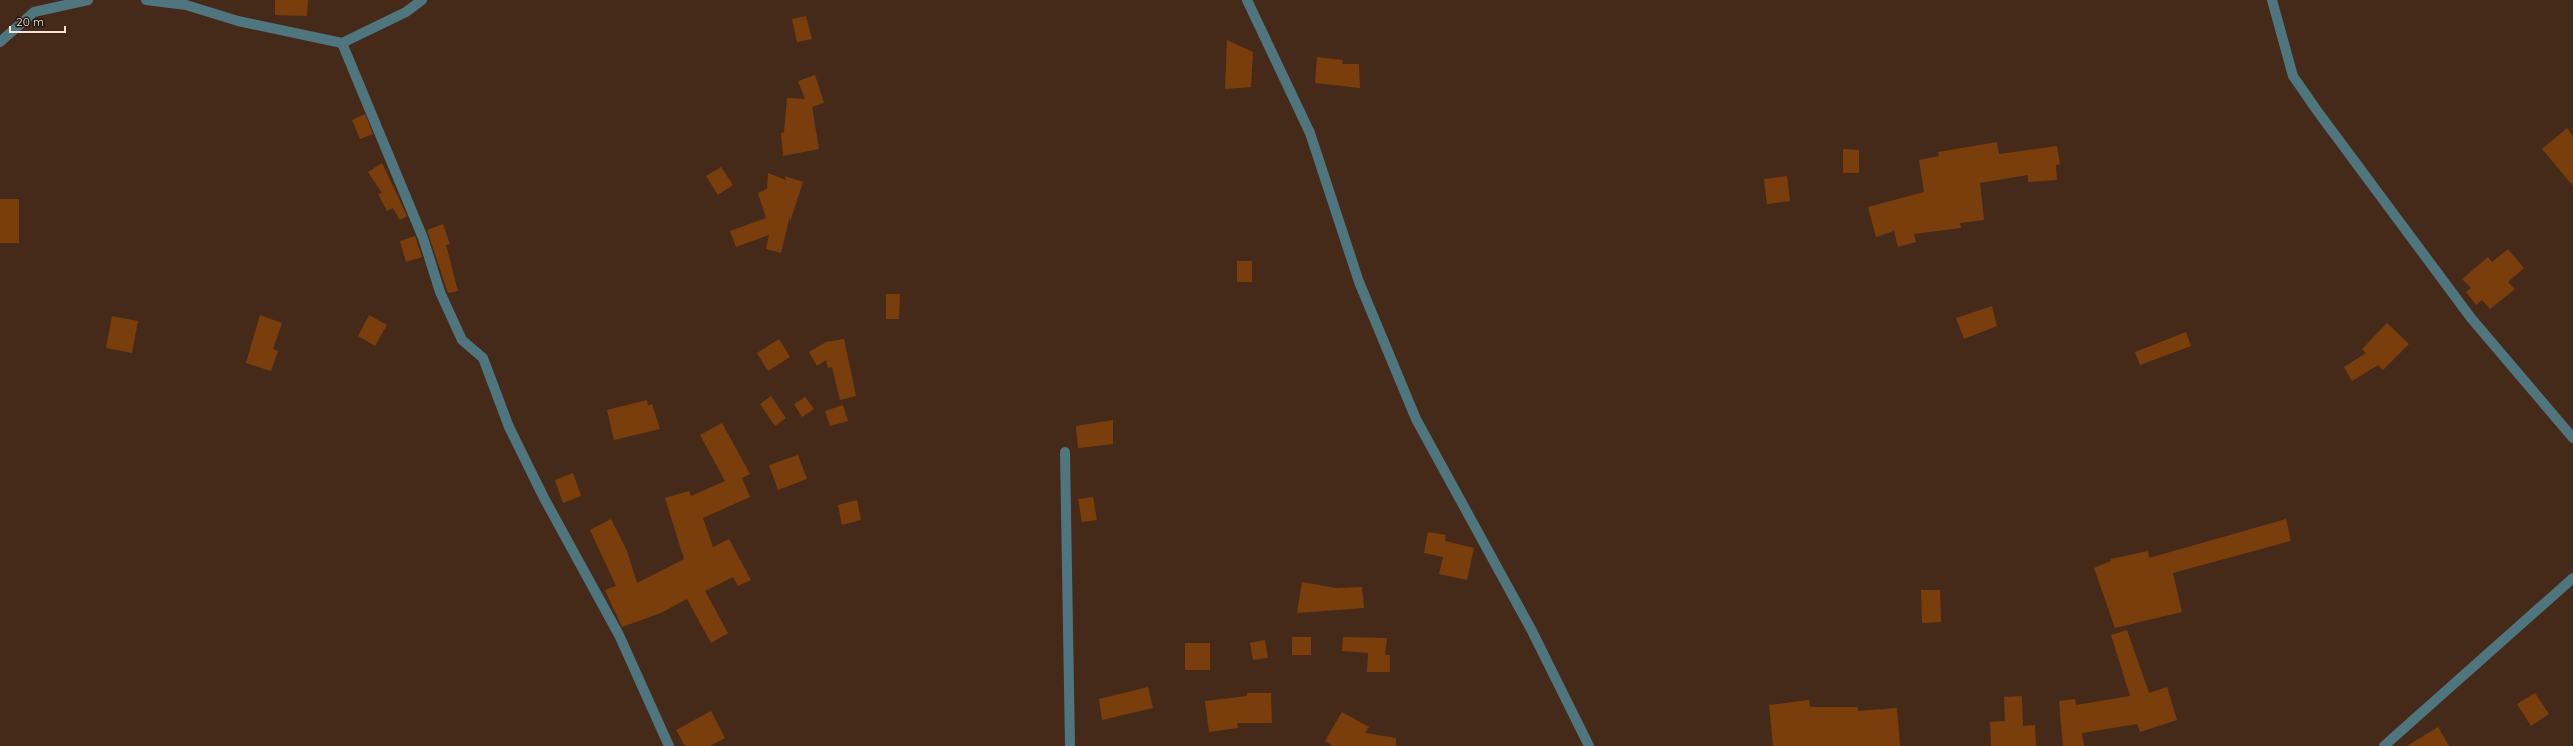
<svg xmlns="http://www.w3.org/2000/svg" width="2573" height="746" font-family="Quicksand,sans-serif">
<rect width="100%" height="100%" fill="#452a19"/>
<g fill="#7a3e0d">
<polygon points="275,0 308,0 307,16 275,15"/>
<polygon points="806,16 812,39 797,42 792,19"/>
<polygon points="1227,40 1253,52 1251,87 1225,89"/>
<polygon points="1317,57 1343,60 1342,64 1359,64 1360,88 1315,83"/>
<polygon points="815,75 824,103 812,107 819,149 783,156 781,133 784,132 787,98 805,99 798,81"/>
<polygon points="365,114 373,134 360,139 352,120"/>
<polygon points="2567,128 2573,136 2573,186 2542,149"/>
<polygon points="1997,142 1999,154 2057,146 2060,164 2056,165 2057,180 2028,182 2028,175 1980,183 1984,220 1960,223 1961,228 1914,234 1916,242 1898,247 1894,231 1876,237 1868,207 1924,192 1919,160 1939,156 1938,152"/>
<polygon points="1843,149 1859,150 1859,173 1843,173"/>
<polygon points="382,163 407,216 400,220 393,208 387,211 378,194 382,193 368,172"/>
<polygon points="721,167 733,185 718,195 706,176"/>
<polygon points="768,173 786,180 785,176 803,182 790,222 790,216 781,253 766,249 769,235 736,247 730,231 766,218 758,193 767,189"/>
<polygon points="1787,176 1790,201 1767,204 1764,179"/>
<rect x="0" y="199" width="19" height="44"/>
<polygon points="443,224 450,244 446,245 458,291 448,293 427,230"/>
<polygon points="415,236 422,257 406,262 400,241"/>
<polygon points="2508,249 2524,268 2508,282 2515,289 2490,309 2482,300 2476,305 2466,292 2471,288 2462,279 2488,257 2492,262"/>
<rect x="1237" y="261" width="15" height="21"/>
<polygon points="886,294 900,294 899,319 886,319"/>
<polygon points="1992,306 1997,326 1964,339 1956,318"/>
<polygon points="260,315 282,323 273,349 278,351 271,371 246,363"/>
<polygon points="369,315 387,325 375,346 358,336"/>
<polygon points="112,316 138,321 132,353 106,348"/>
<polygon points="2387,323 2409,344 2383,370 2378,365 2352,381 2344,367 2366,353 2362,349"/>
<polygon points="2186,332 2191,346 2140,365 2135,352"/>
<polygon points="779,339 790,357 768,371 757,353"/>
<polygon points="844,339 856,396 840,400 832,367 828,368 826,360 817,366 809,352 826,342"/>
<polygon points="771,396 786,418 775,426 760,404"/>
<polygon points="805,397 814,409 802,417 794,404"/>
<polygon points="647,400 648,406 652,404 660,429 614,440 607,410"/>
<polygon points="843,405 848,421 830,426 825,411"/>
<polygon points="1113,420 1113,444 1078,448 1076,426"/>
<polygon points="722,423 750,474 742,478 750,497 703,518 713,547 729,539 751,580 738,586 733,577 705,591 728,633 711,643 687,599 661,613 622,627 605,590 616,586 590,530 611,519 627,551 637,583 684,559 665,498 689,491 691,496 725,481 700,435"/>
<polygon points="798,455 807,479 778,490 769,465"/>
<polygon points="573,473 581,496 563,503 555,480"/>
<polygon points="1093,497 1097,520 1082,522 1078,499"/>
<polygon points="857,500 861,520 842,525 838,505"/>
<polygon points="2286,519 2291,541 2173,573 2182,612 2115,628 2094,568 2111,561 2111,559 2148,551 2149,558"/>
<polygon points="1428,532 1446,535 1445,541 1474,548 1467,580 1439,574 1443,557 1424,553"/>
<polygon points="1302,582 1336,588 1362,587 1364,608 1297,613"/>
<polygon points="1921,590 1940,590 1941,622 1922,623"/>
<polygon points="2127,630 2149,693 2167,687 2177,720 2140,732 2137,724 2082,733 2084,746 2063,746 2059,701 2075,699 2076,705 2130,696 2111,635"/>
<rect x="1292" y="637" width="19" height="18"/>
<polygon points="1343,637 1387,638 1385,655 1390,655 1390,672 1367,672 1368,653 1342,651"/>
<polygon points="1265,640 1268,658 1253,660 1250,643"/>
<rect x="1185" y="643" width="25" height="27"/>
<polygon points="1148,687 1153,708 1102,720 1099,699"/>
<polygon points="1247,693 1271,693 1272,723 1237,723 1238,728 1209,732 1205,701 1247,696"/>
<polygon points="2535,693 2549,714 2531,726 2517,704"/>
<polygon points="2022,696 2023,726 2035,725 2036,746 1991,746 1990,722 2005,721 2004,697"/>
<polygon points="1809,700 1810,707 1858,707 1858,711 1897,708 1900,746 1773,746 1769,705"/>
<polygon points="711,711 725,738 710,746 685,746 676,730"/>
<polygon points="1342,712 1369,727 1365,733 1396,738 1396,746 1333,746 1325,741"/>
<polygon points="2438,727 2449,746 2407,746"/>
</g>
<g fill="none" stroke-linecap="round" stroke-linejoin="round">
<g stroke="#4f767e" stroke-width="10">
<polyline points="146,0 186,5 238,21 342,43 406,12 422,0"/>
<polyline points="1247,0 1310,133 1359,282 1416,419 1532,631 1589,746"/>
<polyline points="2272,0 2293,76 2318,112 2471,318 2573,438"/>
<polyline points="0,42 34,12 88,0"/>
<polyline points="342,43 423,238 440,292 462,340 483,358 509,427 544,498 619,635 669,746"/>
<polyline points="1065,452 1070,746"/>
<polyline points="2384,746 2573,578"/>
</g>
</g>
<path d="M10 26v6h55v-6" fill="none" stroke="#f4e2d7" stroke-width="2"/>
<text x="16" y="26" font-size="12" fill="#f4e2d7" stroke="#23160f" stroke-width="3" paint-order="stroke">20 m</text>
</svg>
